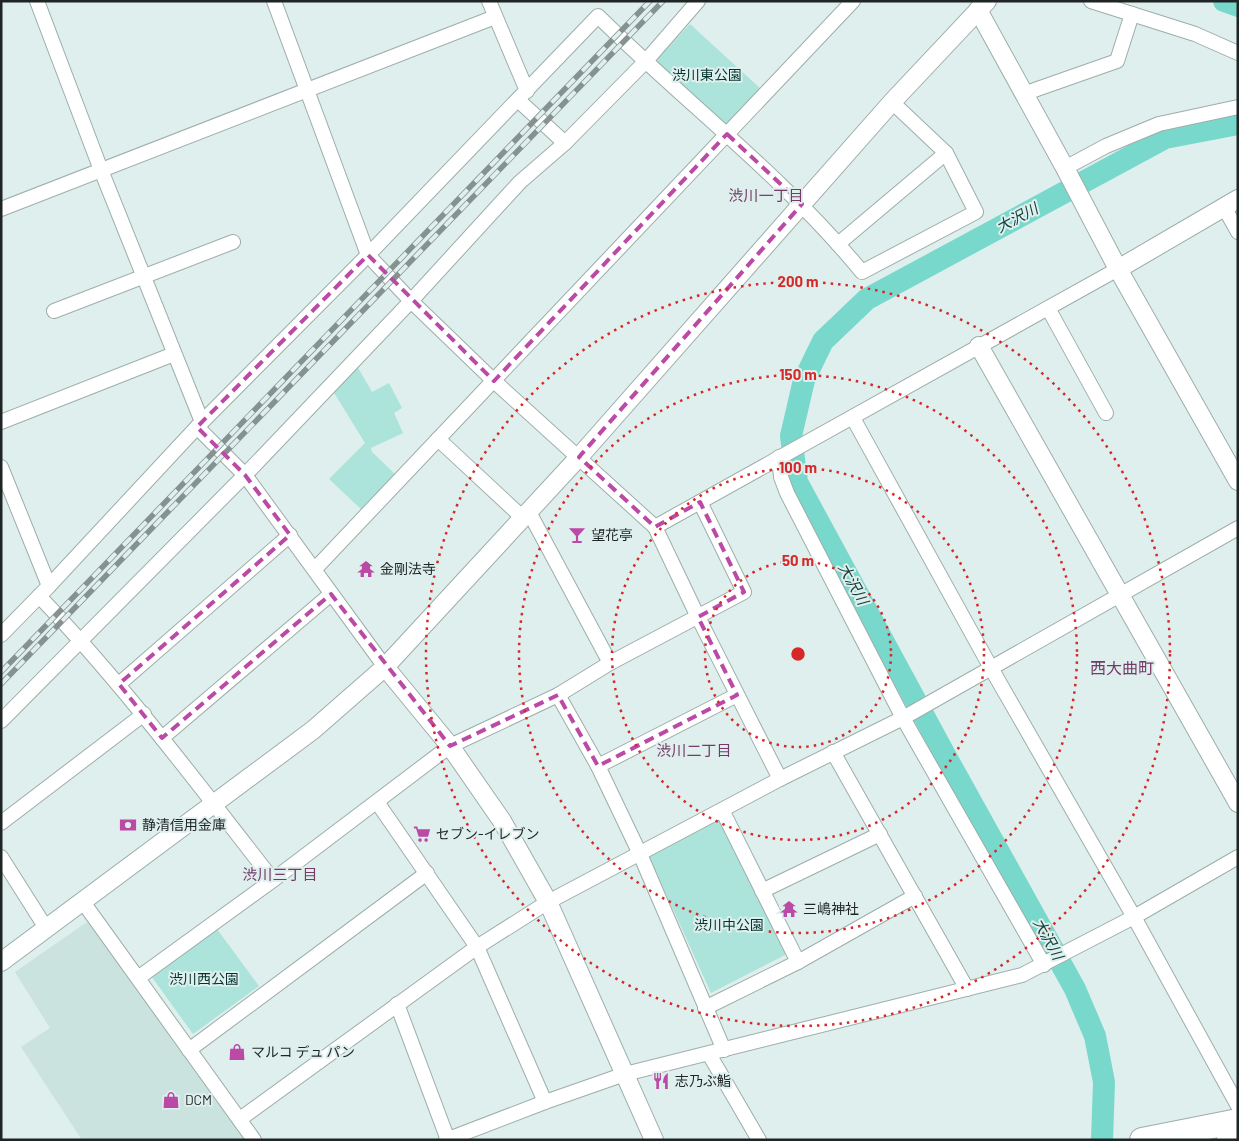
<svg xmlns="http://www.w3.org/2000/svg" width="1239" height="1141" font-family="Barlow,'Noto Sans JP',sans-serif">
<rect width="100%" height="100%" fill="#deefed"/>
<polygon fill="#cae3df" points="87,922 248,1140 82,1140 21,1047 50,1028 15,972"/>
<g fill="#ace3db">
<polygon points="690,24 762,90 731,123 723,124 657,64 658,58"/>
<polygon points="357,366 372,392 389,383 402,408 394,413 403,433 371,448 372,452 395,474 362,510 329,479 365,443 333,391"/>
<polygon points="724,815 791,952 711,993 648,854"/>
<polygon points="214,925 259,986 193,1034 149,973"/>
</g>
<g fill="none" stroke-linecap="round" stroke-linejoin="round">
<g stroke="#79d8cc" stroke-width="22">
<polyline points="1224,1 1238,6"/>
<polyline points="1102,1140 1104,1082 1095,1036 1075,989 944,753 797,482 791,436 804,380 823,341 867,299 1165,138 1238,124"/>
</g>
<g stroke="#9dadaa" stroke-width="16">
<g id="minor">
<polyline points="37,1 101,170 202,422"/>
<polyline points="274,1 368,255 411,301 494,381 655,527 698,617 780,779"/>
<polyline points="489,1 527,91"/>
<polyline points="1091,1 1195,34 1238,53"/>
<polyline points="1023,94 1117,61 1132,14"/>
<polyline points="518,100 565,143"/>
<polyline points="1065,168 1106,146 1159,124 1238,107"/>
<polyline points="1224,207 1238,232"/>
<polyline points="1,209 495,17"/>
<polyline points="838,244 946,153"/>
<polyline points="1048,308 1106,413"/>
<polyline points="54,311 233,242"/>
<polyline points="853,418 991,668 1134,917 1238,1106"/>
<polyline points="1,422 174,354"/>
<polyline points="197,427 245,475 385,667"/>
<polyline points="438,439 523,518"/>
<polyline points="779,457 781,477 787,493 903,718 1044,965"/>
<polyline points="1,467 49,586"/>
<polyline points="529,512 610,663"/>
<polyline points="655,527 1118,269"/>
<polyline points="315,569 853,1"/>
<path d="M 39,596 C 124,685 197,783 273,880"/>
<path d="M 1,635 L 49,586 L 197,427 L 368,255 L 598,16 C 686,103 783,176 862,272 L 976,212 L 946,153 L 892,102"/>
<polyline points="119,684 290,535"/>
<polyline points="558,695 598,766 640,854 724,1050"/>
<polyline points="1,721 245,475 411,301 520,182 565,143 645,62 698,1"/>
<polyline points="162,738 331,594"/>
<polyline points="833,752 967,989"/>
<polyline points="598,766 737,695"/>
<polyline points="377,802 477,947 545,1102"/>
<polyline points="722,810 798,962"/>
<polyline points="1,823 144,714"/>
<polyline points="1,857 46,928"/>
<polyline points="762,891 880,834"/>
<polyline points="83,902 254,1140"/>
<polyline points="138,978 273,880 450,746 558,695 610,663 744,592 700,502"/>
<polyline points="397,1004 448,1140"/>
<polyline points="705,1008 798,962 915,896"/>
<polyline points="189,1050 427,873"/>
<polyline points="709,1054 759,1140"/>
<polyline points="240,1119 477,947 548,902 780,779 903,718 1238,528"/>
<polyline points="446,1140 545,1102 625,1074 1022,975 1134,917 1238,857"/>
</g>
</g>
<g stroke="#9dadaa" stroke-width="20">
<g id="tertiary">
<polyline points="978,10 1065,168 1118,269 1238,481"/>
<polyline points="1118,269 1238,199"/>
<polyline points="979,346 1238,803"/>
<polyline points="385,667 450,746 502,821 548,902 654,1140"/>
<polyline points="1,962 313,730 385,667 579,457 892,102 987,1"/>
</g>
</g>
<g stroke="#9dadaa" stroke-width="26">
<g id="trunk">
<polyline points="1142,1140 1238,1121"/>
<polyline points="1229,1140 1238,1138"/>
</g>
</g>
<use href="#minor" stroke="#fff" stroke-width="14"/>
<use href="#tertiary" stroke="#fff" stroke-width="18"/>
<use href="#trunk" stroke="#fff" stroke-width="24"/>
<g stroke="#869290" stroke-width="5.5">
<g id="rail">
<polyline points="1,672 650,1"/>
<polyline points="1,684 663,1"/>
</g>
</g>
<use href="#rail" stroke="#deefed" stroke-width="4" stroke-dasharray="11" stroke-linecap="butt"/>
</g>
<path fill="none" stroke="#bb4aa6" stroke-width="4" stroke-dasharray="10 6" stroke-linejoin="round" d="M 727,134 L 802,204 L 579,457 L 655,527 L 700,502 L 744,592 L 698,617 L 737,695 L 598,766 L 558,695 L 450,746 L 331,594 L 162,738 L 119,684 L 290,535 L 245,475 L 197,427 L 368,255 L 494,381 Z"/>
<g fill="none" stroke="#d62828" stroke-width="2.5" stroke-dasharray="2.5 5">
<circle cx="798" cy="654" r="93"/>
<circle cx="798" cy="654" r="186"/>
<circle cx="798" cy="654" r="279"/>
<circle cx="798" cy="654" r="372"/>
</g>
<defs>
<g id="bar-bare" transform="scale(1.35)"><path d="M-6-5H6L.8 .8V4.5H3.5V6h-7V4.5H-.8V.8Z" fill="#bb4aa6" stroke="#deefed" stroke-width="2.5" paint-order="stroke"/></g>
<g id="temple-bare" transform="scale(1.35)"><path d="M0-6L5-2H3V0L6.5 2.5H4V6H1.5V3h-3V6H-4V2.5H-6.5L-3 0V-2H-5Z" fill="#bb4aa6" stroke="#deefed" stroke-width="2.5" paint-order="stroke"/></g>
<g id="bank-bare" transform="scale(1.35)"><path d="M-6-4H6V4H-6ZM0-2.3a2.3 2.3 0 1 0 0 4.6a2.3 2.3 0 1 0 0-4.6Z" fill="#bb4aa6" stroke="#deefed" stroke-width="2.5" paint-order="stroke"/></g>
<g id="supermarket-bare" transform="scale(1.35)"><path d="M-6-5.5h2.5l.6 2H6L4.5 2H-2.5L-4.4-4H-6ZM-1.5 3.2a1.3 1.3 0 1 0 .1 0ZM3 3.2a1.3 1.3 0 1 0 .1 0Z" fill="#bb4aa6" stroke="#deefed" stroke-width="2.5" paint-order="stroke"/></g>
<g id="shop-bare" transform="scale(1.35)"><path d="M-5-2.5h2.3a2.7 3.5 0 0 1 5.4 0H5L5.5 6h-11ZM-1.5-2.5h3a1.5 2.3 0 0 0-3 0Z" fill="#bb4aa6" stroke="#deefed" stroke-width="2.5" paint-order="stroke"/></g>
<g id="restaurant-bare" transform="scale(1.35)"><path d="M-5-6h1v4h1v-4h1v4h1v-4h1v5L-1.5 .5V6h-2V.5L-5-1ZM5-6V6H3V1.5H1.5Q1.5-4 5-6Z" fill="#bb4aa6" stroke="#deefed" stroke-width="2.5" paint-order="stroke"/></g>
</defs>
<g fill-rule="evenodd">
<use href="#bar-bare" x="577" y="535"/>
<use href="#temple-bare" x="366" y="569"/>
<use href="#bank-bare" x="128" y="825"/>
<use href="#supermarket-bare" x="422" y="834"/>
<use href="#temple-bare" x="789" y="909"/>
<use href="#shop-bare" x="237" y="1052"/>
<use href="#restaurant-bare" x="661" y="1081"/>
<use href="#shop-bare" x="171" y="1100"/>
</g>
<g text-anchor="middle" stroke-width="4" stroke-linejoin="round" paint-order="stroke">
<g font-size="14" fill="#04342f" stroke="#deefed">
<text x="707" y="80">渋川東公園</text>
<text x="729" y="930">渋川中公園</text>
<text x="204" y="984">渋川西公園</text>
</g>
<g font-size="14" fill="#1f2524" stroke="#deefed" text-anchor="start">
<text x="591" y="540">望花亭</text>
<text x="380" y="574">金剛法寺</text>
<text x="142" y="830">静清信用金庫</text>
<text x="436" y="839">セブン-イレブン</text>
<text x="803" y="914">三嶋神社</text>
<text x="251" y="1057">マルコ デュ パン</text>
<text x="675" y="1086">志乃ぶ鮨</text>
<text x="185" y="1105">DCM</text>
</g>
<g font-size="15" fill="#743b68" stroke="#deefed">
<text x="766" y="201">渋川一丁目</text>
<text x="694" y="756">渋川二丁目</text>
<text x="280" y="880">渋川三丁目</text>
</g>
<g font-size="15" font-style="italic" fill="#113e39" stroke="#deefed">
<text transform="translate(1017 218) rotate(-28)" y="5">大沢川</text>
<text transform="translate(853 584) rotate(61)" y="5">大沢川</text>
<text transform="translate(1048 939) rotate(61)" y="5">大沢川</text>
</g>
<g font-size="16" fill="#743b68" stroke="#deefed">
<text x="1122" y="674">西大曲町</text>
</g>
</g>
<circle cx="798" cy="654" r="8" fill="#d62828" stroke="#deefed" stroke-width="2.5"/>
<g font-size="15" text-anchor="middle" font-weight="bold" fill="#d62828" stroke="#deefed" stroke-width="4" stroke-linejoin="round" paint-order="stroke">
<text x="798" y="287">200 m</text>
<text x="798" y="380">150 m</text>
<text x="798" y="473">100 m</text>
<text x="798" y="566">50 m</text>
</g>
<rect width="1239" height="1141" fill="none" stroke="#1f2524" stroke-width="5"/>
</svg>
